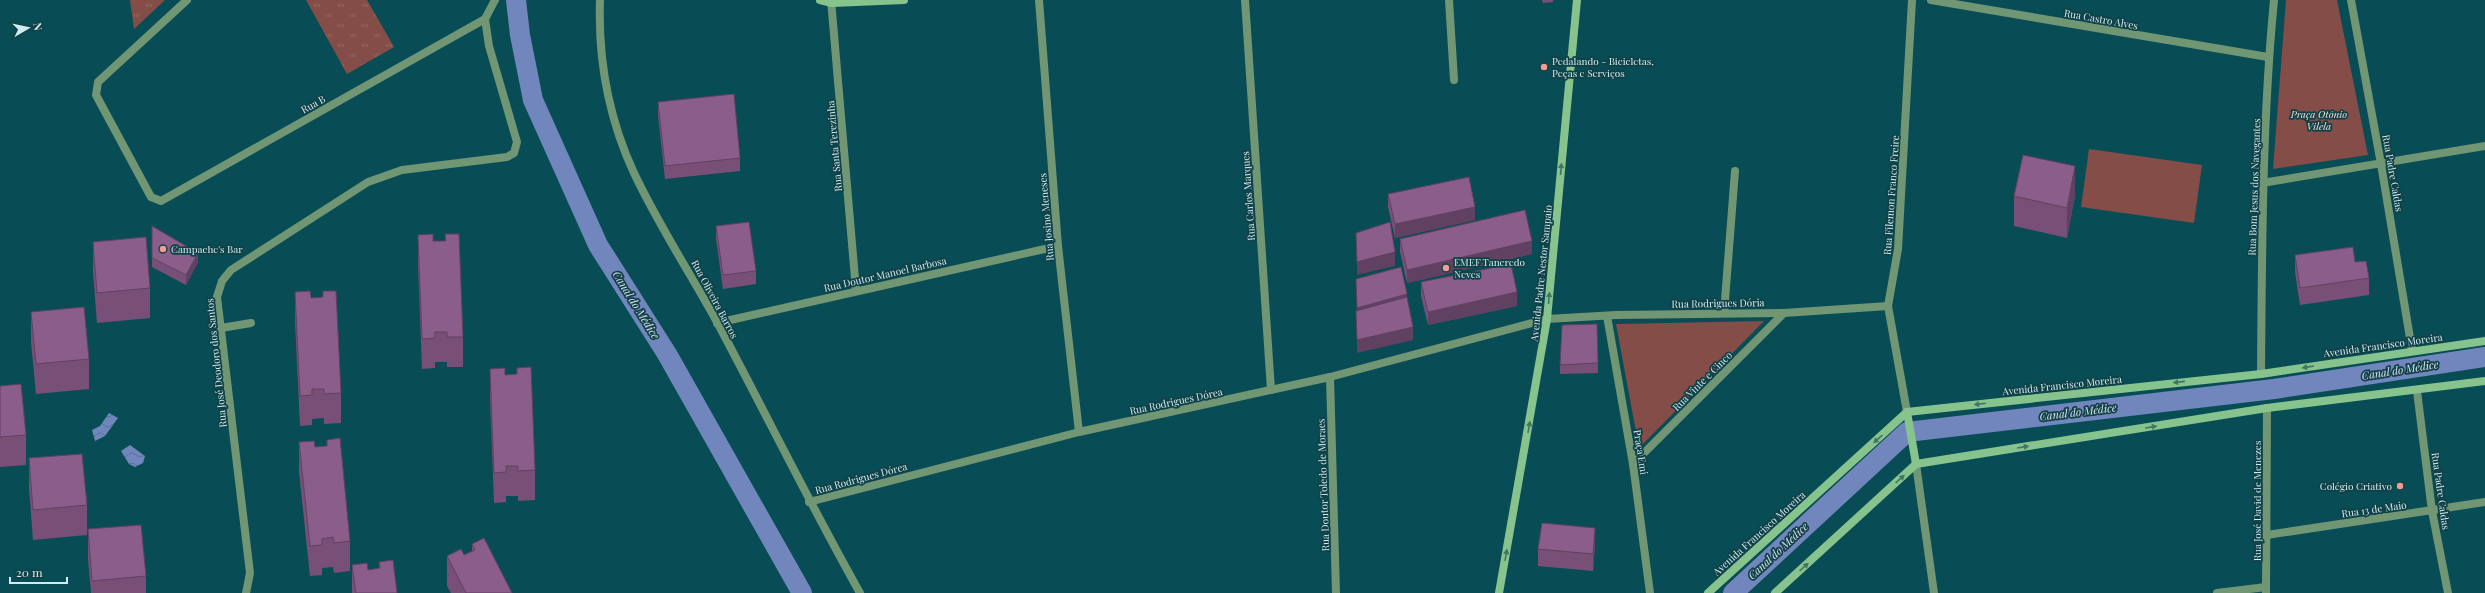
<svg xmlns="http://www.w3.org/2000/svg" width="2485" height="593" font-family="'Playfair Display',serif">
<defs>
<pattern id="grass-tufts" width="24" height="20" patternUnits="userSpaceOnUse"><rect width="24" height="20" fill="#844d47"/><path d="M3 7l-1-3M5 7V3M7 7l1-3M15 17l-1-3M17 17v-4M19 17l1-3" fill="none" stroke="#946762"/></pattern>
<pattern id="water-waves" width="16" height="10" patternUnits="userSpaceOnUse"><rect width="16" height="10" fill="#7086bd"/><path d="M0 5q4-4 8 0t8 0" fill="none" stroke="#5e7094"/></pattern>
</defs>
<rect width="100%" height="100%" fill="#084d55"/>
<g fill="url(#grass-tufts)">
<polygon points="130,0 165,0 134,29"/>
<polygon points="306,0 367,0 394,47 347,74"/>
</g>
<g fill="#844d47">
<polygon points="2286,0 2337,0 2368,155 2273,169"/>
<polygon points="2089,149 2202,165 2194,223 2081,207"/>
<polygon points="1764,321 1639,448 1616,324"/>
</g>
<g fill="url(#water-waves)">
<polygon points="109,413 118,418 105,436 95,441 92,430 100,426"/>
<polygon points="130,445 145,456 143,463 135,467 129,464 121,451"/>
</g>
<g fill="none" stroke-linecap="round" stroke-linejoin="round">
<g stroke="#7086bd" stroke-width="20">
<polyline points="516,0 520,35 533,100 598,245 667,354 802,593"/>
<polyline points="1733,593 1907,432 2274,389 2485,357"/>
</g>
<g stroke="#709674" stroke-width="8">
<polyline points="187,0 98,82 96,95 151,197 161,201 485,19"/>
<path d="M 600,0 C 598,59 609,119 634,173 C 658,224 690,273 717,322 C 765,412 810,504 860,593"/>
<polyline points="831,0 856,290"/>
<polyline points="1039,0 1058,246 1079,432"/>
<polyline points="1245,0 1271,390"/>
<polyline points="1449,0 1454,80"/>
<polyline points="1931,0 2268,57"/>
<polyline points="2351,0 2381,164 2412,350"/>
<polyline points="2262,183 2485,146"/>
<polyline points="1724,313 1735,171"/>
<polyline points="1607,316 1633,464 1650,593"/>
<polyline points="717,323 1058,246"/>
<polyline points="221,328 251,323"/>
<path d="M 2261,374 C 2262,249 2262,124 2274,0"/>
<polyline points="1330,377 1336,593"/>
<polyline points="2417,391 2432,511 2448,593"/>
<polyline points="1907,412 1888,306 1898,249 1912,0"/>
<polyline points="1633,464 1784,313"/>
<polyline points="1916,464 1934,593"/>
<polyline points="809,502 1079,432 1330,377 1547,319 1616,315 1784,313 1888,306"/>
<polyline points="2267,535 2485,502"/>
<polyline points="246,593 250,573 217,297 222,281 231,270 368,182 402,170 507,157 514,153 517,142 489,46 485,19 495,0"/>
<polyline points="2217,593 2266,587"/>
<polyline points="2266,593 2267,408"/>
</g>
<g stroke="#87c48d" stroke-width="8">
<polyline points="820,0 832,3 904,0"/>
<polyline points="1907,412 1916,464"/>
<polyline points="1499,593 1547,319 1577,0"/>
<polyline points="1708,593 1907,412 2261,374 2485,341"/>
<polyline points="1775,593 1916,464 2267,408 2485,381"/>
</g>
</g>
<g fill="#785077">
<polygon points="1542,0 1553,0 1553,2 1543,3"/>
<polygon points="658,102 740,158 740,171 665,179 658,116"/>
<polygon points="1388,194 1475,220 1395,238 1388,207"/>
<polygon points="2014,196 2075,196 2067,238 2014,226"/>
<polygon points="152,226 198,262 186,285 152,267"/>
<polygon points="716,226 756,271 756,284 723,289 716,239"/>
<polygon points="445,234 463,337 463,367 447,367 447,362 435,362 435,368 422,369 418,265 418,235 433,241 445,241"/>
<polygon points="1400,239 1532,254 1407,283 1400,252"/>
<polygon points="93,242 150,288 150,318 97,323 93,272"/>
<polygon points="2295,255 2355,262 2369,278 2369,295 2300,305 2295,272"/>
<polygon points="1421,282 1517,306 1428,325 1421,296"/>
<polygon points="295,292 311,298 341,393 341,423 324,424 324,418 312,419 312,425 300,426 295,322"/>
<polygon points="31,312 89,359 89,389 36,394 31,342"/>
<polygon points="1598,363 1598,373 1560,374 1560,365"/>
<polygon points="517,368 535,470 535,500 518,501 518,496 506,496 506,502 494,503 490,399 490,369 505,375 517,374"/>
<polygon points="0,386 26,435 26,465 0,467"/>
<polygon points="327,440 350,541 350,571 334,573 333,567 322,568 322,575 310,576 299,472 299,442 315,447 327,446"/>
<polygon points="29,458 87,505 87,535 33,540 29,488"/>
<polygon points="88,529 146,576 146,593 91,593 88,559"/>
<polygon points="472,544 512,593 451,593 447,586 447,556 464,555 472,551"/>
<polygon points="1595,545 1593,571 1538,566 1538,549"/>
<polygon points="379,562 397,593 352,593 352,565 368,570 379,569"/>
</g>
<g fill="#614161">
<polygon points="2075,166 2075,196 2067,238 2067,208"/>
<polygon points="1475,207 1475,220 1395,238 1395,224"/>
<polygon points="1532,241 1532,254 1407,283 1407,270"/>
<polygon points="1395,252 1395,266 1357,275 1357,262"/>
<polygon points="198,253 198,262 186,285 186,275"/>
<polygon points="1517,292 1517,306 1428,325 1428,312"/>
<polygon points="1407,294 1407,308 1357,322 1357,308"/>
<polygon points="1413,327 1413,340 1357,353 1357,340"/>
<polygon points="1595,528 1595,545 1593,571 1593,554"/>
</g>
<g fill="#8b5d8a" stroke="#614161">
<polygon points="734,94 740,158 665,166 658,102"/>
<polygon points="2023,155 2075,166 2067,208 2014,196"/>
<polygon points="1469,177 1475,207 1395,224 1388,194"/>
<polygon points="1525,210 1532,241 1407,270 1400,239"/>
<polygon points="749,222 756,271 723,275 716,226"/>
<polygon points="1390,222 1395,252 1357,262 1356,233"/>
<polygon points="152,226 198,253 186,275 152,258"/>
<polygon points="433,234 433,241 446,241 445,234 459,234 463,337 447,337 447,332 435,332 435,338 422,339 418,235"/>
<polygon points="146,237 150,288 97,293 93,242"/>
<polygon points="2353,247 2355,262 2366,261 2369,278 2300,288 2295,255"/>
<polygon points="1511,264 1517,292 1428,312 1421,282"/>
<polygon points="1401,267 1407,294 1357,308 1356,279"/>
<polygon points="310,291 311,298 323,297 323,291 336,291 341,393 324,394 324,389 312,389 312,395 300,396 295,292"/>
<polygon points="1407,297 1413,327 1357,340 1356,311"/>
<polygon points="84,307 89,359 36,364 31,312"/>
<polygon points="1597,324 1598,363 1560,365 1562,325"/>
<polygon points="531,367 535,470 518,471 518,466 506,466 506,472 494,473 490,369 505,368 505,375 517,374 517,368"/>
<polygon points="21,384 26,435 0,437 0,386"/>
<polygon points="340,438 350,541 334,543 333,537 322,539 322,545 310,546 299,442 314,441 315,447 327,446 327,440"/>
<polygon points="82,454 87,505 33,510 29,458"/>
<polygon points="1542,523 1595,528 1593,554 1538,549"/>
<polygon points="141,525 146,576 92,581 88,529"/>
<polygon points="484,538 512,593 466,593 447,556 461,549 464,555 475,550 472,544"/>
<polygon points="393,560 397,593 356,593 352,565 367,563 368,570 380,568 379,562"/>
</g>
<defs><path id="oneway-solid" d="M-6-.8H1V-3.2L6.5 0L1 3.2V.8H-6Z"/></defs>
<g fill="#407563">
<use href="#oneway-solid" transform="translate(1561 169) rotate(-85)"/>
<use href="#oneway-solid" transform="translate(1549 298) rotate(-85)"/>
<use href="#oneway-solid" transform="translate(2308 367) rotate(171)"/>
<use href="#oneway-solid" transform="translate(2179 382) rotate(174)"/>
<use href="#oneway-solid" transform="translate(1980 404) rotate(173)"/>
<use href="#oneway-solid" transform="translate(1529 427) rotate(-80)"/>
<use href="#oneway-solid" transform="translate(2151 427) rotate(-9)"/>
<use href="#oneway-solid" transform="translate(1878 439) rotate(138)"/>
<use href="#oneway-solid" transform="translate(2023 447) rotate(-9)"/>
<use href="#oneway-solid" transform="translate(1900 479) rotate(-42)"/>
<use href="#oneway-solid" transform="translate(1506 555) rotate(-80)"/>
<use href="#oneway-solid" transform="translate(1804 567) rotate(-42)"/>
</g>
<g fill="#f59c92" stroke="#114147" stroke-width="1.5">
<circle cx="1544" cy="67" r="4"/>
<circle cx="163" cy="249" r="4"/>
<circle cx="1446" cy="268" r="4"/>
<circle cx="2400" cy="486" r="4"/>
</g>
<g text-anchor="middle" stroke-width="3.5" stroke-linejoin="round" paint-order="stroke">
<g font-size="10" fill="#cfecf0" stroke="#114147">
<text transform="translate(2101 19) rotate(10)" y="4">Rua Castro Alves</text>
<text transform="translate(313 104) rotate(-29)" y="4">Rua B</text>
<text transform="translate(834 146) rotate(-95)" y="4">Rua Santa Terezinha</text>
<text transform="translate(2393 173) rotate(80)" y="4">Rua Padre Caldas</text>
<text transform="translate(2254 187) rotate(-88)" y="4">Rua Bom Jesus dos Navegantes</text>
<text transform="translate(1891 195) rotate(-86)" y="4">Rua Filemon Franco Freire</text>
<text transform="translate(1248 196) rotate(-94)" y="4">Rua Carlos Marques</text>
<text transform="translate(1046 217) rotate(-95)" y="4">Rua Josino Meneses</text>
<text transform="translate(1541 273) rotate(-84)" y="4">Avenida Padre Nestor Sampaio</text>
<text transform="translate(885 274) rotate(-13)" y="4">Rua Doutor Manoel Barbosa</text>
<text transform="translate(715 299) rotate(62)" y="4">Rua Oliveira Barros</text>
<text transform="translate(1718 303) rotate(-1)" y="4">Rua Rodrigues Dória</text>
<text transform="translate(2383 345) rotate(-8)" y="4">Avenida Francisco Moreira</text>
<text transform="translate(216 363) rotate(-96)" y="4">Rua José Deodoro dos Santos</text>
<text transform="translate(1702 381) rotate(-45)" y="4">Rua Vinte e Cinco</text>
<text transform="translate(2062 385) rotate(-6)" y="4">Avenida Francisco Moreira</text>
<text transform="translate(1176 401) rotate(-12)" y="4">Rua Rodrigues Dórea</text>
<text transform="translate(1641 452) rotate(81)" y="4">Praça Emi</text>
<text transform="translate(861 478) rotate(-15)" y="4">Rua Rodrigues Dórea</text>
<text transform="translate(1323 485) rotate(-92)" y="4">Rua Doutor Toledo de Moraes</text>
<text transform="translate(2441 491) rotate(82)" y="4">Rua Padre Caldas</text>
<text transform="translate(2257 501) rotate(-90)" y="4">Rua José David de Menezes</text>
<text transform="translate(2374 509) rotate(-8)" y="4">Rua 13 de Maio</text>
<text transform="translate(1759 533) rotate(-42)" y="4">Avenida Francisco Moreira</text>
</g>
<g font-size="10" fill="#cfecf0" stroke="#114147" text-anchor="start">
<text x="1552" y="65">Pedalando - Bicicletas,<tspan x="1552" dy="12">Peças e Serviços</tspan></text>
<text x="171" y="253">Campache's Bar</text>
<text x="1454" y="266">EMEF Tancredo<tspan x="1454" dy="12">Neves</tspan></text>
<text x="2392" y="490" text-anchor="end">Colégio Criativo</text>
</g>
<g font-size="10" font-style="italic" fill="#f1dcd9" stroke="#114147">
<text x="2319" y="118">Praça Otônio<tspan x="2319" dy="12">Vilela</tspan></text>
</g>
<g font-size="11" font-style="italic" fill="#dce3f3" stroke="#114147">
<text transform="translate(636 305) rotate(58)" y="4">Canal do Médice</text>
<text transform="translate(2400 370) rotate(-9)" y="4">Canal do Médice</text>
<text transform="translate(2078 412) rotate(-7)" y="4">Canal do Médice</text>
<text transform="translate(1778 551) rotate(-43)" y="4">Canal do Médice</text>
</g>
</g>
<g transform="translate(28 28) rotate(81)" stroke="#114147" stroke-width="3" paint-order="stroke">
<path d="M0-3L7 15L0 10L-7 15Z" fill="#cfecf0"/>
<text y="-6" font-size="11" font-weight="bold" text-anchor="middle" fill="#cfecf0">N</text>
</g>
<path d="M10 577v6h57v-6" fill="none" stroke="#cfecf0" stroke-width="2"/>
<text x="16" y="577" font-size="12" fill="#cfecf0" stroke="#114147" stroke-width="3" paint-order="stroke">20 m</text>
</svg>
